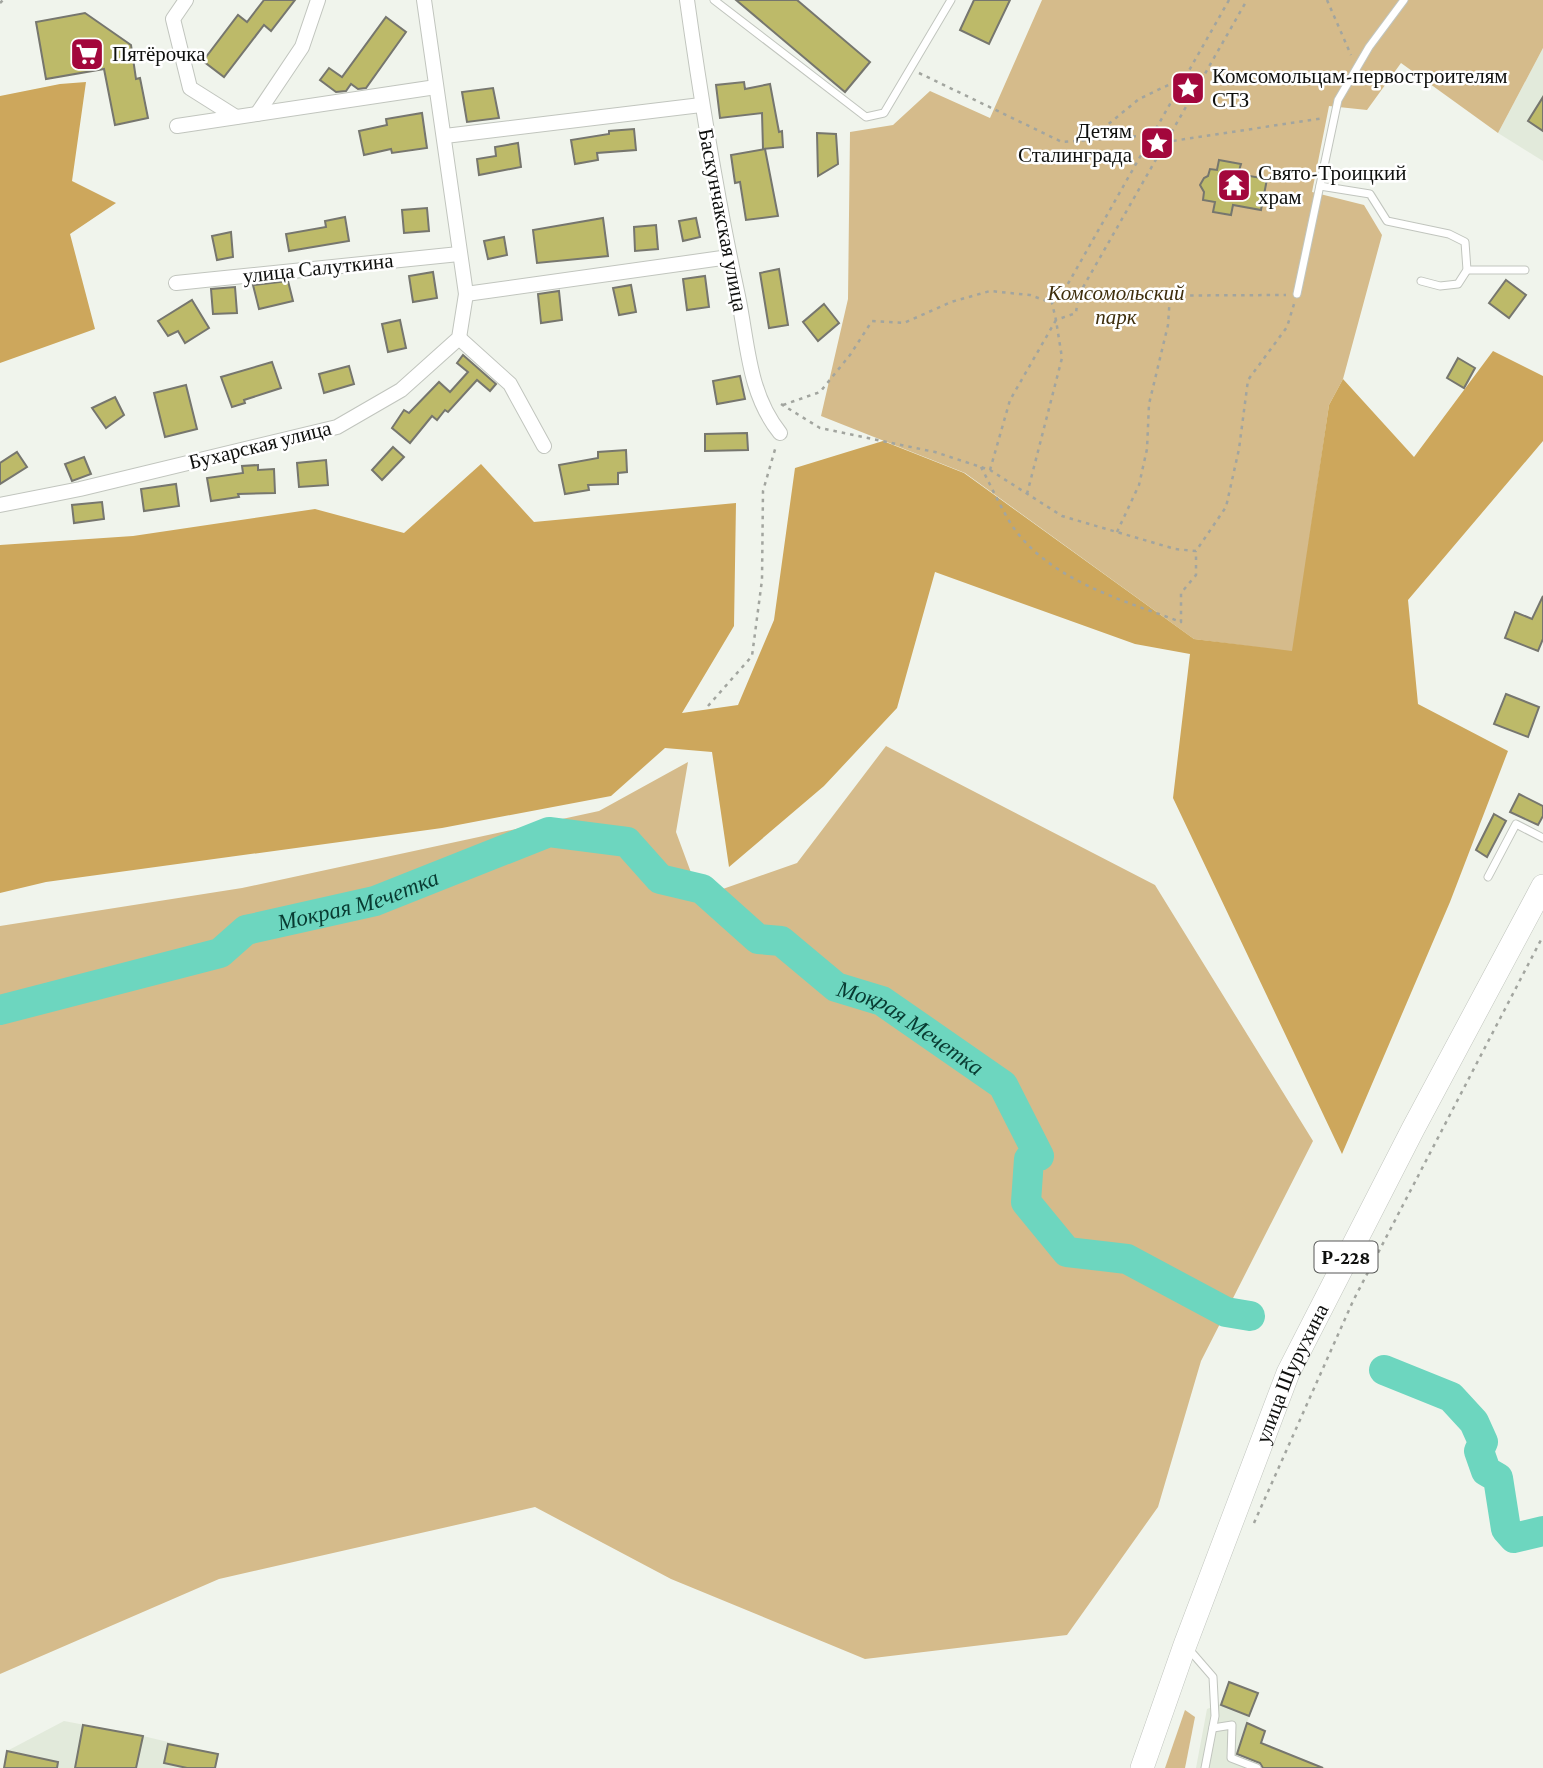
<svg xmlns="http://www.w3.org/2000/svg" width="1543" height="1768" font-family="'Crimson Pro',serif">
<rect width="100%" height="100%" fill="#f0f4ec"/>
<g fill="#e2eadb">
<polygon points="1543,48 1543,161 1498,133"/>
<polygon points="1229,1682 1258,1693 1247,1723 1265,1731 1261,1743 1326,1768 1196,1768 1207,1709 1220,1704"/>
<polygon points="64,1721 143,1736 218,1754 215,1768 4,1768 7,1751"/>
</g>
<g fill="#d5bb8b">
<polygon points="1042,0 1543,0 1543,48 1498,133 1401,63 1367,110 1329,106 1312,192 1364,205 1382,235 1343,379 1329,405 1293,652 1194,639 965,473 821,416 848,299 850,132 893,125 930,91 990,118"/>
<polygon points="886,746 1155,885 1313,1141 1201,1361 1158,1507 1067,1635 865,1659 671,1579 535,1507 219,1579 0,1674 0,926 242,888 599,811 688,762 676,832 700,897 797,863"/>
<polygon points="1185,1710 1195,1717 1185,1768 1165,1768"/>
</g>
<g fill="#cda75c">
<polygon points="86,82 72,181 116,203 70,234 95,329 0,363 0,96 60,84"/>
<polygon points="1493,351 1543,376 1543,441 1408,600 1418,704 1508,751 1450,902 1342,1154 1173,798 1190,654 1135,644 935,572 897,708 824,786 729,867 712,752 665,748 611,796 442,828 46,882 0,893 0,545 133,536 315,509 404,533 481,464 534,522 736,503 734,626 682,713 738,705 774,620 795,468 883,441 964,473 1194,639 1292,651 1329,405 1343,379 1414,457"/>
</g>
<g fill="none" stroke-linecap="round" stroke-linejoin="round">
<g stroke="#6dd6bf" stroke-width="30">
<path id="s1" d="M 0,1010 L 220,953 L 246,930 L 375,901 L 549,832 L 627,842 L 660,879 L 702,889 L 758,939 L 781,941 L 836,987 L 882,1001 L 1003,1085 L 1039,1156 L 1029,1159 L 1026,1202 L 1067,1252 L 1127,1259 L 1226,1312 L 1250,1316"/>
<polyline points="1384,1370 1451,1397 1474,1422 1483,1442 1479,1451 1486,1471 1498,1478 1506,1529 1514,1538 1543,1531"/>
</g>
</g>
<g fill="#bdba69" stroke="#76766e" stroke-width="2">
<polygon points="264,0 295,0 271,31 264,25 224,77 203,61 238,15 247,22"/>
<polygon points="736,0 797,0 870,62 845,92"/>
<polygon points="974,0 1010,0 989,44 960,30"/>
<polygon points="85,13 131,45 136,79 140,78 148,118 115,125 104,69 46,79 36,22"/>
<polygon points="386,17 406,32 366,88 358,89 351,84 346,91 336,92 320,80 329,68 342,77"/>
<polygon points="744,82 745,89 770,84 779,132 782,131 783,147 763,149 762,113 720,118 716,85"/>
<polygon points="493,88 499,118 467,122 462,92"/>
<polygon points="1543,97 1543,131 1528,121"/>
<polygon points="422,113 427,148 392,153 391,149 364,155 359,131 387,125 386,119"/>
<polygon points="634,129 636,150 597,153 598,160 575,164 571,140 609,134 609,131"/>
<polygon points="817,133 836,134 838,164 818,176"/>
<polygon points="518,143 521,167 479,175 477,159 496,156 495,147"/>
<polygon points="765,149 778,216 746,220 740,182 735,183 731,155"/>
<polygon points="1219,160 1241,164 1238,174 1267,179 1261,210 1233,205 1231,215 1213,212 1215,202 1203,200 1204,192 1200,185 1204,178 1208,176 1210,169 1217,170"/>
<polygon points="427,208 429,231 404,233 402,210"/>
<polygon points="345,217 349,241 289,251 286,234 326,227 325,221"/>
<polygon points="603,218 608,256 537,263 533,230"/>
<polygon points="696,218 700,237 683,241 679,221"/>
<polygon points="656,225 658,249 635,251 634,227"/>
<polygon points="231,232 233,257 217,260 212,236"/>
<polygon points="504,237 507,255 488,259 484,241"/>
<polygon points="779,269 788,325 769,328 760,273"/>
<polygon points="433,272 437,298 413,302 409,276"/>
<polygon points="705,276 709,307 687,310 683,279"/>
<polygon points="1506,280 1526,295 1509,318 1489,303"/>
<polygon points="288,281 293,301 259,309 253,285"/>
<polygon points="631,285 636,312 619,315 613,288"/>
<polygon points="235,287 237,313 213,314 211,289"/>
<polygon points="559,291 562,320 541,323 538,294"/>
<polygon points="192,300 209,328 185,343 178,331 168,336 158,321"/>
<polygon points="824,304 839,323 818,341 803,322"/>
<polygon points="400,320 406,348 388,352 382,324"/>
<polygon points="463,355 496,384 490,391 477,380 448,412 445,410 437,420 432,416 410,443 392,428 404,410 409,413 439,382 450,392 468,372 457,363"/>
<polygon points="1458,358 1475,368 1464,388 1447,378"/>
<polygon points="272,362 281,388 244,400 245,403 232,407 221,377"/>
<polygon points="349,366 354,384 324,393 319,374"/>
<polygon points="740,376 745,399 717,404 713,381"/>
<polygon points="186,385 197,429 165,437 154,393"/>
<polygon points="115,397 124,415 106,428 92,408"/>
<polygon points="747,433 748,450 705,451 705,434"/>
<polygon points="393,447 404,457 382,480 372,470"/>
<polygon points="626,450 627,472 618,473 618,484 588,485 589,490 565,494 559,465 598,458 598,452"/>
<polygon points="17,452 27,467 0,484 0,463"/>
<polygon points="84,457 91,474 72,481 65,464"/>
<polygon points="326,460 328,485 299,487 297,463"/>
<polygon points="258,465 258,470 274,469 275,493 238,494 239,497 211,501 207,478 243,473 242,466"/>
<polygon points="176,484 179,506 144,511 141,489"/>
<polygon points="102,502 104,519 74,523 72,505"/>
<polygon points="1543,596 1543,639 1538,651 1505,638 1515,612 1532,619"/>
<polygon points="1506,694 1539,707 1528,737 1494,724"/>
<polygon points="1519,794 1543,806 1543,816 1538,825 1510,812"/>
<polygon points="1494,814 1506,821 1487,857 1476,850"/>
<polygon points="1229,1682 1258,1693 1249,1716 1221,1705"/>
<polygon points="1247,1723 1265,1731 1261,1743 1323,1768 1263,1768 1260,1763 1237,1754"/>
<polygon points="83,1725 143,1736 136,1768 75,1768"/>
<polygon points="168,1744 218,1754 215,1768 187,1768 164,1763"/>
<polygon points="7,1751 58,1762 57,1768 4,1768"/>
</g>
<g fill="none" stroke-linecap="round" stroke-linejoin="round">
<g stroke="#c1c5be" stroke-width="9">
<g id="service">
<polyline points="714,0 866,117 884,113 951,0"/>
<polyline points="1320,186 1370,194 1387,221 1449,234 1465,242 1467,270 1458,284 1440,286 1421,281"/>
<polyline points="1467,270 1525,270"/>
<polyline points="1297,294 1338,100 1369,47 1404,0"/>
<polyline points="1488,877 1516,824 1543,838"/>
<polyline points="1187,1647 1213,1677 1215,1716 1205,1768"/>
<polyline points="1213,1728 1232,1725 1231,1758 1257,1768"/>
</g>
</g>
<g stroke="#c1c5be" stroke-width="16">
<g id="minor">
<polyline points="186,0 173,19 190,88 236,117"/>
<path d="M 687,0 C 701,100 717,198 738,296 C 748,344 748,393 780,433"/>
<polyline points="257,114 302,47 318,0"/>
<polyline points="177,126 436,87"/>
<polyline points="445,136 701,105"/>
<polyline points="176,283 459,254"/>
<polyline points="466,294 729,257"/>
<polyline points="459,338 510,384 544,446"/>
<polyline points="0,505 80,489 337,427 401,390 459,338 466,294 424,0"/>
</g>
</g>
<g stroke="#c1c5be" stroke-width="24">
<g id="trunk">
<path id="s2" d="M 1142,1768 L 1185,1645 L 1288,1373 L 1413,1129 L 1543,886"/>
</g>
</g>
<g stroke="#a2a59f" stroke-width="2.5" stroke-dasharray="3.5 5" stroke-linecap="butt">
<polyline points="1229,0 1065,289 1078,296 1247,0"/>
<polyline points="1327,0 1351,55"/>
<polyline points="0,3 3,0"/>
<polyline points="919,73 1062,142 1152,135 1166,142 1324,118"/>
<polyline points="1089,140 1139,99 1185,77 1199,85"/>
<polyline points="1065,289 1052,303 1056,320 1076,313 1078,296 1286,295"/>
<polyline points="781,404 820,428 935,452 990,470 1062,516 1175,549 1196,551 1226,507 1239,449 1248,380 1287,327 1294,304"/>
<polyline points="783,405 820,392 850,355 872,321 904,323 951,302 990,291 1030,295 1052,303"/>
<path d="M 981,467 C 991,486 1000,506 1011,524 C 1048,580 1122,600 1181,622 L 1181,593 L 1196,575 L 1196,552"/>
<polyline points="990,470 1010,400 1056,320"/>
<polyline points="1027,494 1062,358 1056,320"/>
<polyline points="1117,532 1139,485 1147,449 1149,404 1168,325 1170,295"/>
<polyline points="708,706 752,656 762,580 763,491 776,446"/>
<polyline points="1254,1523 1353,1301 1543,936"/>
</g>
<use href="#service" stroke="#fff" stroke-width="7"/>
<use href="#minor" stroke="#fff" stroke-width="14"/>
<use href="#trunk" stroke="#fff" stroke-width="23"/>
</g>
<defs>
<g id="supermarket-square" transform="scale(1.75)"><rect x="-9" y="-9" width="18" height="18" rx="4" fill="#a3073c" stroke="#fff"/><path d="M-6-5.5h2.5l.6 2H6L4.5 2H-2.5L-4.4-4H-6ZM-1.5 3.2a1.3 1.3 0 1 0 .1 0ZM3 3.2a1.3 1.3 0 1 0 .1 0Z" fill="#fff"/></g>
<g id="sight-square" transform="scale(1.75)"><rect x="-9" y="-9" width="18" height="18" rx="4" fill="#a3073c" stroke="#fff"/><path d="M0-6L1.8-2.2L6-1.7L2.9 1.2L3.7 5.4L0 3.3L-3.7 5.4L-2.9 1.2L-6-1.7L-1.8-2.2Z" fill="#fff"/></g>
<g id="temple-square" transform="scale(1.75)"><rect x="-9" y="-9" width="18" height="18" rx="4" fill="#a3073c" stroke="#fff"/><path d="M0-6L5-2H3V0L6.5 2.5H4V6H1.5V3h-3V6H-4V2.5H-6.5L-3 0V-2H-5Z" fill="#fff"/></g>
</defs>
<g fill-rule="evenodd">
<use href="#supermarket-square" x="87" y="54"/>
<use href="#sight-square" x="1188" y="88"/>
<use href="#sight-square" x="1157" y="143"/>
<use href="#temple-square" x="1234" y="185"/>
</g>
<g text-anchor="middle" stroke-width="5" stroke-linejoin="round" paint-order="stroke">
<rect fill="#fff" stroke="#565756" stroke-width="2" x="1314.5" y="1241.5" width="63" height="31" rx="5"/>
<g font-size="19" font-weight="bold" fill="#0e0f0d">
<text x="1346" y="1264">Р-228</text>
</g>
<g font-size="21" fill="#0e0f0d" stroke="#fff" text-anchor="start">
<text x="112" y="61">Пятёрочка</text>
<text x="1212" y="83">Комсомольцам-первостроителям<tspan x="1212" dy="24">СТЗ</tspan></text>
<text x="1132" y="138" text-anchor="end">Детям<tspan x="1132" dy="24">Сталинграда</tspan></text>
<text x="1258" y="180">Свято-Троицкий<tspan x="1258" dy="24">храм</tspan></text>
</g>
<g font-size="21" fill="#0e0f0d" stroke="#fff">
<text transform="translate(723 220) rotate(79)" y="7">Баскунчакская улица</text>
<text transform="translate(318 268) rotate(-6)" y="7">улица Салуткина</text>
<text transform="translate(260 445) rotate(-14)" y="7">Бухарская улица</text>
<text dy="7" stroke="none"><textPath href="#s2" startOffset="422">улица Шурухина</textPath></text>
</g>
<g font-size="21" font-style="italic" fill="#3e2e0c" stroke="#fff">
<text x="1116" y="300">Комсомольский<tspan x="1116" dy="24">парк</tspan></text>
</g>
<g font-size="23" font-style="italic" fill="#083b32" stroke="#fff">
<text dy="8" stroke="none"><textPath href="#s1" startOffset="378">Мокрая Мечетка</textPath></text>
<text dy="8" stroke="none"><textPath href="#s1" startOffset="1008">Мокрая Мечетка</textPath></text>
</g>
</g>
</svg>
